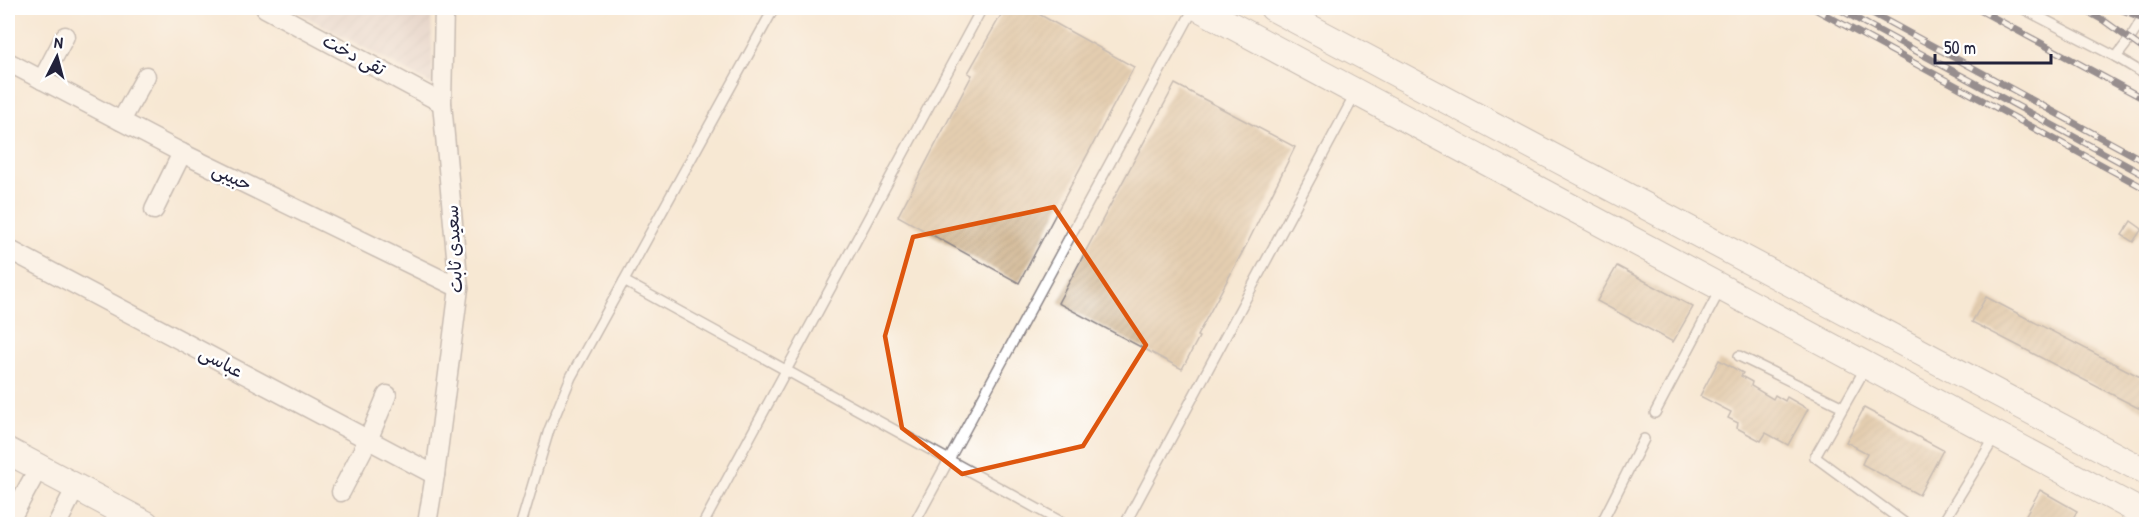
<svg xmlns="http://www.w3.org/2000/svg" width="2154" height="532" font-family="'Patrick Hand','Playpen Sans Arabic',sans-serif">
<defs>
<pattern id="industrial-furrows" width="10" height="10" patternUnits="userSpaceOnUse" patternTransform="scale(1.5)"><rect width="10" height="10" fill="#d1bfbe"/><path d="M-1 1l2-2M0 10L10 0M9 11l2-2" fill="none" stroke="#b3a4a4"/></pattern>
<pattern id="building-hatch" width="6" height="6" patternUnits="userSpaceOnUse" patternTransform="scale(1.5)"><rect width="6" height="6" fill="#ccae85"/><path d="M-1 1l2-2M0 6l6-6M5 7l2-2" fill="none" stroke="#af9574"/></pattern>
</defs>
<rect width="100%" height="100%" fill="#fff"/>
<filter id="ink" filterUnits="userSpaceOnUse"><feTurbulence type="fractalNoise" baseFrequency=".0167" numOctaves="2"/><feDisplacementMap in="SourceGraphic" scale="12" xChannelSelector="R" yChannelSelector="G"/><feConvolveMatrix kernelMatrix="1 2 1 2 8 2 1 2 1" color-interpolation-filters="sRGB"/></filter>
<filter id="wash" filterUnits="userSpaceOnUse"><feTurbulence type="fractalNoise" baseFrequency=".008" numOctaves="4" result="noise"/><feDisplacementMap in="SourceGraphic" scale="24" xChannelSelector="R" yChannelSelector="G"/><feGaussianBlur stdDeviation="1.35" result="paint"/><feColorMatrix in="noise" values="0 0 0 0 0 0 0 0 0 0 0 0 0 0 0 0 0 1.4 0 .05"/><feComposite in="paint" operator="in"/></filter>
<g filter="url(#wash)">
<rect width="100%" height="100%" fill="#f7e8d3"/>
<polygon fill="url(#industrial-furrows)" points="290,8 431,8 433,85"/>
<g id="blocks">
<g fill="url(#building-hatch)">
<polygon points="1005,8 1028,8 1134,67 1019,283 898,216 972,75 968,73"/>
<polygon points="1175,84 1295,147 1249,240 1197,336 1199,337 1182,369 1058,303"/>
<polygon points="2131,221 2142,229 2133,242 2122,235"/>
<polygon points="1617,266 1693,307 1673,342 1597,301"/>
<polygon points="1986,297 2146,380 2146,412 1972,322"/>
<polygon points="1719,360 1743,373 1741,376 1752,382 1751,386 1773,399 1775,395 1785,401 1787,397 1808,409 1788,445 1766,433 1761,441 1737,428 1738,423 1728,418 1731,412 1700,396"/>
<polygon points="1864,408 1943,450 1919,495 1862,464 1867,453 1846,442"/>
<polygon points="2040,490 2077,511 2069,525 2051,525 2037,517 2030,525 2020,525"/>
</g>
</g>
</g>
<g filter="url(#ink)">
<use href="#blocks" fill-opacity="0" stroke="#8c8587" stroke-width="1.5"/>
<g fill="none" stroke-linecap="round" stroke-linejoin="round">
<g stroke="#8c8587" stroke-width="12">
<g id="lane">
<polyline points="2022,8 2116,57 2146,75"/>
<path d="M 2116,57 C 2129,41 2140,26 2145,8"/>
<polyline points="624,281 1065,524"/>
<polyline points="1739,356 1843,407"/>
<polyline points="1866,367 1815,457 1906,524"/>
<polyline points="1655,413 1720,290"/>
<polyline points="521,524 549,430 571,377 774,8"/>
<polyline points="703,524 982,8"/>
<polyline points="914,524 1194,8"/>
<polyline points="1125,524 1356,93"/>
<polyline points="1601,524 1644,439"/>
<polyline points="1942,524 1995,437"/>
</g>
</g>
<g stroke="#8c8587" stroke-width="21">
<g id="street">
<polyline points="265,8 442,103"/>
<polyline points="8,62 182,153 459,288"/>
<polyline points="42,80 65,36"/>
<polyline points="121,121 146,76"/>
<polyline points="154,210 182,153"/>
<polyline points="8,249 435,475"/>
<polyline points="341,492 368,440 387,395"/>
<polyline points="8,524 39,467"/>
<polyline points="57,524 76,487"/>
<polyline points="427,524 435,475 459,288 442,103 444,8"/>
</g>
</g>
<g stroke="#8c8587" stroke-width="28">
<g id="secondary">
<polyline points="1199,8 2146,515"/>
<polyline points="1273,8 2146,472"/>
<polyline points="8,451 146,524"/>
</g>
</g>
<use href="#lane" stroke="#fff" stroke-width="9"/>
<use href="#street" stroke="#fff" stroke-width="18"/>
<use href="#secondary" stroke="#fff" stroke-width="26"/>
<g stroke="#22223b" stroke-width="7">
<g id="rail">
<polyline points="1813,8 2146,189"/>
<polyline points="1837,8 2146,176"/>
<polyline points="1863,8 2146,162"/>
<polyline points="1976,8 2146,100"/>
<polyline points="2081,8 2103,20 2146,51"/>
<polyline points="2117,8 2146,19"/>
<polyline points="2145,8 2146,8"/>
</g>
</g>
<use href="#rail" stroke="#fff" stroke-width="4.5" stroke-dasharray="14" stroke-linecap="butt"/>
</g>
</g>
<path d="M0 0H2154V532H0ZM 1054,207 L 1146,345 L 1083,446 L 962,474 L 902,428 L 885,336 L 913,237 Z" fill="#f7e8d3" fill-opacity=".55" fill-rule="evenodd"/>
<path fill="none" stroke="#de560e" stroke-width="4.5" stroke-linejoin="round" d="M 1054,207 L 1146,345 L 1083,446 L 962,474 L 902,428 L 885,336 L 913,237 Z"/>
<g text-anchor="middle" stroke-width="5" stroke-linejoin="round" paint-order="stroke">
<g font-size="18" fill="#22223b" stroke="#fff">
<text transform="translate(354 55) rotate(28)" y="6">تقی دخت</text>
<text transform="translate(232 177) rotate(26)" y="6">حبیبی</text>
<text transform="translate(454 249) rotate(-93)" y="6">سعیدی ثابت</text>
<text transform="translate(221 362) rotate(28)" y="6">عباسی</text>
</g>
</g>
<rect width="2154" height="532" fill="none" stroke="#fff" stroke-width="30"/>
<g transform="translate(57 57) rotate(6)" stroke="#ffffff" stroke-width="4.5" paint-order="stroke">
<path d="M0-4.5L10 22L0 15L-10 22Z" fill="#22223b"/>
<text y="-9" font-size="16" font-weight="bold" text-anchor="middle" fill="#22223b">N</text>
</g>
<path d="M1935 54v9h116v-9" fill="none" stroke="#22223b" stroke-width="3"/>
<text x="1944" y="54" font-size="18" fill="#22223b" stroke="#ffffff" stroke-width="4.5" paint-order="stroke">50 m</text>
</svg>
